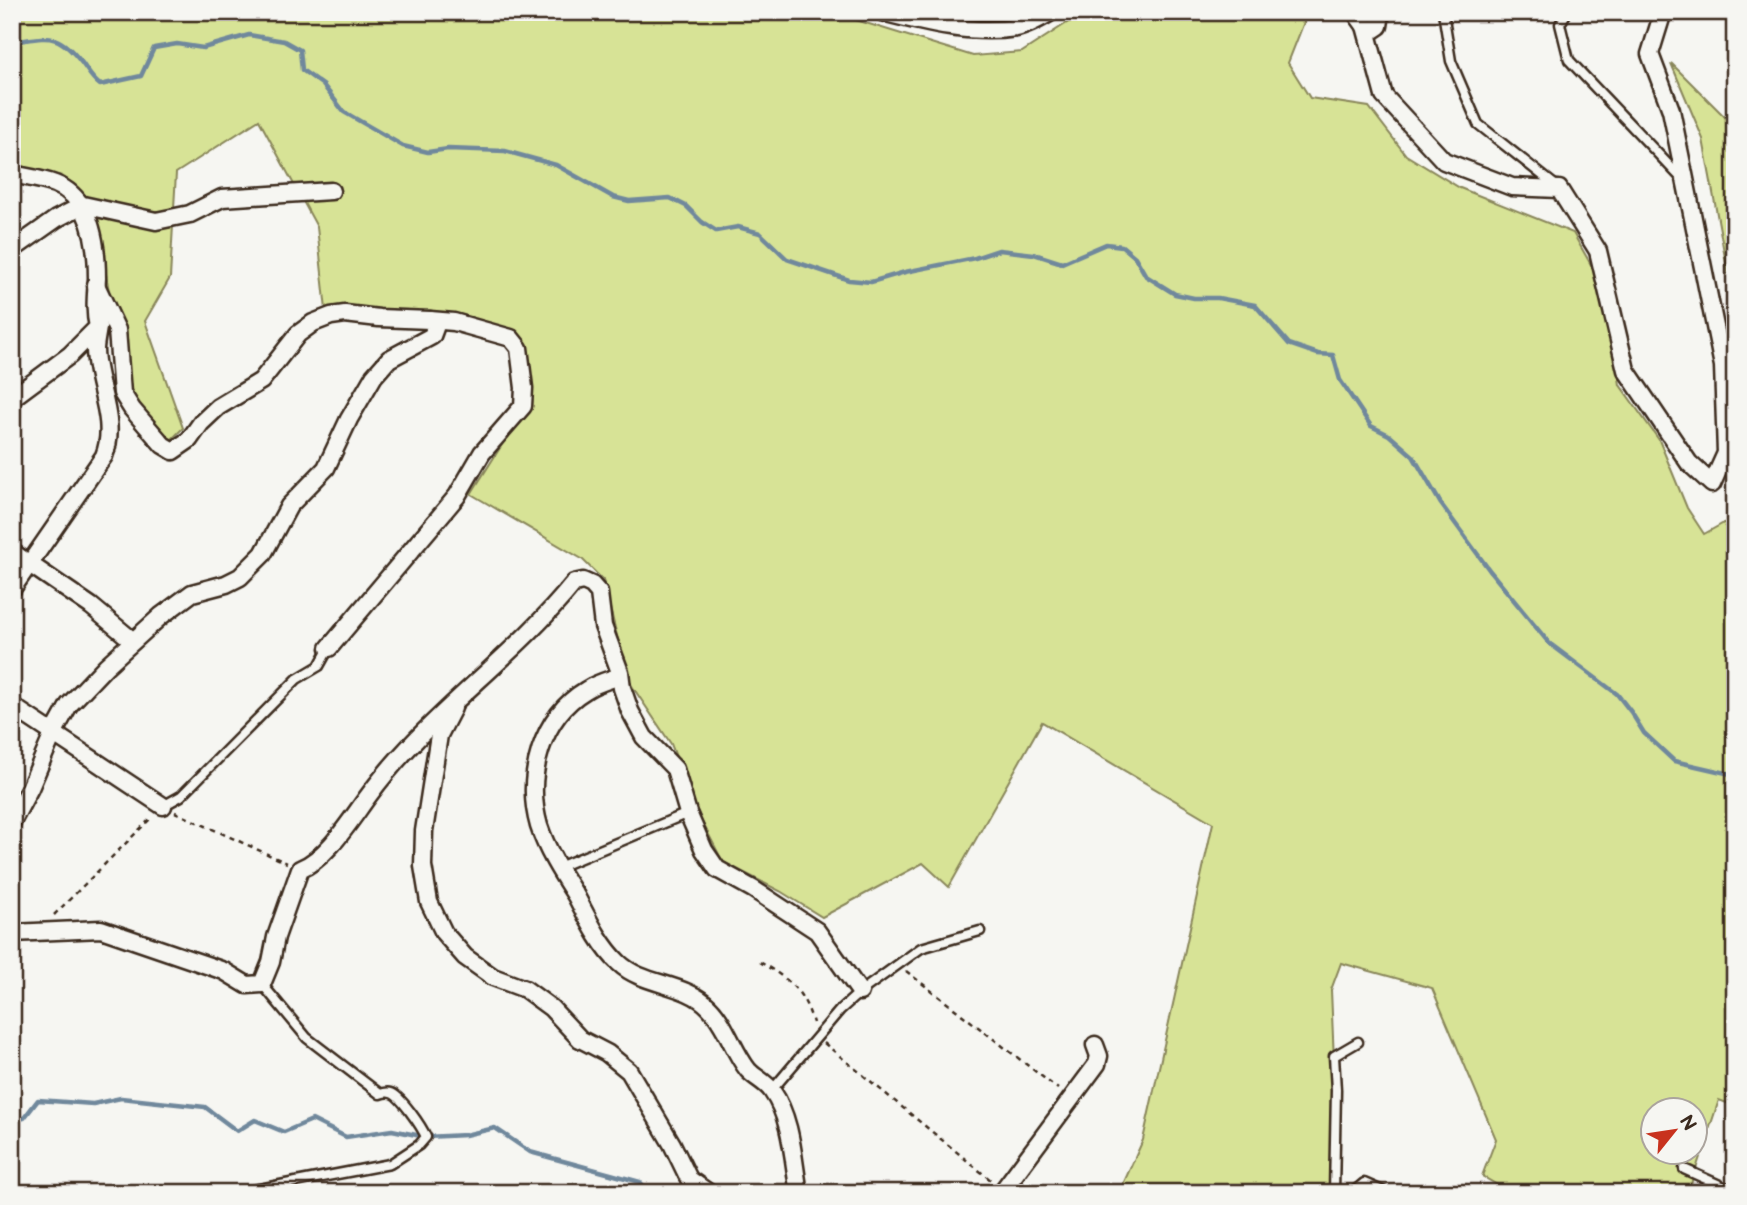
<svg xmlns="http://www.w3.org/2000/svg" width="1747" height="1205" font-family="'Balsamiq Sans',sans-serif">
<rect width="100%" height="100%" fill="#f6f6f2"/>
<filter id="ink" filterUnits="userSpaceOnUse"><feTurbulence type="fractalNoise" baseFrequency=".0143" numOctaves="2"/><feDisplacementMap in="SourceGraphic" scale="14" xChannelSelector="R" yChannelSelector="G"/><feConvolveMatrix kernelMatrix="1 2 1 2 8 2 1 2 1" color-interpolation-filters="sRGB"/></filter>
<g filter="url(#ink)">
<g fill="#d7e396" stroke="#89865a" stroke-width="2" fill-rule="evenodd">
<path d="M 12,12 L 830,12 L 973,56 L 1022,52 L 1084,12 L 1303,12 L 1306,17 L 1288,63 L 1310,98 L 1369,107 L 1406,155 L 1460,188 L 1573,233 L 1607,293 L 1620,385 L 1659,440 L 1687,508 L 1704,534 L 1729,520 L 1735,508 L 1735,1106 L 1719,1100 L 1688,1193 L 1511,1193 L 1482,1176 L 1496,1139 L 1432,988 L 1341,963 L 1331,990 L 1339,1179 L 1335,1193 L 1119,1193 L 1143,1140 L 1213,823 L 1042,722 L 949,887 L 923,863 L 822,917 L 780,891 L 723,862 L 699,816 L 671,744 L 628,680 L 603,580 L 582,559 L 471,494 L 525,408 L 510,336 L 432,311 L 326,310 L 317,227 L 259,120 L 176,173 L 170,278 L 145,321 L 183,428 L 171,440 L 133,402 L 115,327 L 94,203 L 62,176 L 12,167 ZM 1652,1110 L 1694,1110 L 1694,1152 L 1652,1152 Z"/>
<polygon points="1671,63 1735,127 1735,311 1703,139"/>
</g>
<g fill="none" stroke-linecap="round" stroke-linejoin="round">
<g stroke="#70889c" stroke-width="4.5">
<path d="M 12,42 C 49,37 57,31 82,63 C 88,71 91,78 100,85 L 141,76 L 154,48 L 177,44 L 203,48 L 249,35 L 284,41 L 300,50 L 302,70 L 323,85 L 344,112 L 403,146 L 428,152 L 448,149 L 505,151 L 556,165 L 613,197 L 629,201 L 670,198 L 686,206 L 702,222 L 716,231 L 738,227 L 760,233 L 787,259 L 849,280 L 871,282 L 905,272 L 975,258 L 999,250 L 1034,254 L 1062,263 L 1106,244 L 1122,246 L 1135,257 L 1146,276 L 1175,294 L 1194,298 L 1218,298 L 1255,305 L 1289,344 L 1318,354 L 1333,355 L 1340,380 L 1371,426 L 1389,435 L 1413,456 L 1441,504 L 1490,571 L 1549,643 L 1617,694 L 1631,712 L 1644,733 L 1674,761 L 1735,775"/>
<polyline points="12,1120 24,1118 38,1100 93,1104 121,1098 205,1107 237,1131 255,1120 284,1132 312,1120 346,1137 392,1130 426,1137 465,1135 495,1128 530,1152 640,1182 649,1193"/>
</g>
<g stroke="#3b2a1e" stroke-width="13">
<g id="lane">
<polyline points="1443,12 1451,61 1478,124 1556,186"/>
<polyline points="1567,12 1560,24 1569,60 1682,179"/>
<polyline points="163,806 181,796 297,679 319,666 329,648"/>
<polyline points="559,867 688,813"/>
<polyline points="772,1090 840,1010 860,992 921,948 980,931"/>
<polyline points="1684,1169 1735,1192"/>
<path d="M 238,1193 L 390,1164 L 419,1145 L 426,1137 C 422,1127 400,1095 391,1093 C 387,1092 383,1093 380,1094 L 307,1038 L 262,984"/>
<polyline points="1334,1193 1336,1090 1334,1056 1358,1042"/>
<polyline points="1352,1193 1364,1183 1387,1193"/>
</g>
</g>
<g stroke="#3b2a1e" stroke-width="21">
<g id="street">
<path d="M 882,12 C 925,23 971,35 1016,28 C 1028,26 1041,18 1051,12"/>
<polyline points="1355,12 1365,26 1373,30 1379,26 1380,20 1377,12"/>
<polyline points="1365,26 1384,96 1444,161 1512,187 1559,189 1598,251 1626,370 1689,463 1712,484 1726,453 1723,366 1671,110 1650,54 1663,12"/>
<path d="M 12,174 C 26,177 42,179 55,184 C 91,198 97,245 97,278 C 96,295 94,311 98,327 L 70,355 L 12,398"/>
<polyline points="12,250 56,219 83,205 156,221 190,214 222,198 331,191"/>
<polyline points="12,552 91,606 133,641"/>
<path d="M 12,589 L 104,456 C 118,421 96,386 95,350 C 95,343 97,335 98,327"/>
<polyline points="329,648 457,496 482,453 523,406 524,388 519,348 511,338 454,322 430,320"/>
<path d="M 620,676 C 609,680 596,683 586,690 C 541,717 525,777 539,826 C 547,851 562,874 576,896 C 588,919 600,945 619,963 C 643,986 685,982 709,1007 C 726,1024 733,1051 748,1070 C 755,1078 766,1082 772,1091 C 792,1119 793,1160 799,1193"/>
<polyline points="12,706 163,806"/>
<polyline points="453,708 439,735 424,831 423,866 429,902 444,933 465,957 493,977 525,989 551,1008 580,1039 607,1053 629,1071 672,1144 689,1179 709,1193"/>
<polyline points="12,822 30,788 53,734 69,705 106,666 161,616 192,593 226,584 240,577 263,554 289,506 326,468 349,419 374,376 389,359 432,336 435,328 430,320 379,318 345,314 331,316 313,323 298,334 261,381 218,407 201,423 189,440 173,451 163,445 132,409 122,393 117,330 96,285"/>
<path d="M 12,933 L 101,929 L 224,971 L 247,985 L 262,984 L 271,962 L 276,937 L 300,869 C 328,858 351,819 369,795 C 427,715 512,660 574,583 L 583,581 L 592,585 L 599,593 L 603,626 L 620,672 L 622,688 L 630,711 L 644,737 L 675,769 L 688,813 L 704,850 L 717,869 L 753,889 L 817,931 L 860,992"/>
<polyline points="1001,1193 1097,1064 1099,1056 1095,1045"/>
</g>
</g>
<g stroke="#3b2a1e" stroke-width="2.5" stroke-dasharray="5 5" stroke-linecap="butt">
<polyline points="175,812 287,863"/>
<polyline points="54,915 153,816"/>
<path d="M 760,962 C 789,980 803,989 813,1023"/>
<polyline points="906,971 1058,1089"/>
<polyline points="824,1043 992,1181"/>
</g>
<use href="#lane" stroke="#f6f6f2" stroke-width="8"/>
<use href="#street" stroke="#f6f6f2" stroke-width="16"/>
</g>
</g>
<rect width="1747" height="1205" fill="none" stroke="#f6f6f2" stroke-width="42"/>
<rect x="21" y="21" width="1705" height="1163" fill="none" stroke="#3b2a1e" stroke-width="2.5" filter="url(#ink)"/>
<g transform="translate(1674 1131) rotate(60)"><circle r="33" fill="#f6f6f2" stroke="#aba49d" stroke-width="2"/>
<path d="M0-5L12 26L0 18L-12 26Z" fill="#c8321e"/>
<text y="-10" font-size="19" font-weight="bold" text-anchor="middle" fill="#3b2a1e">N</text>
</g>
</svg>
